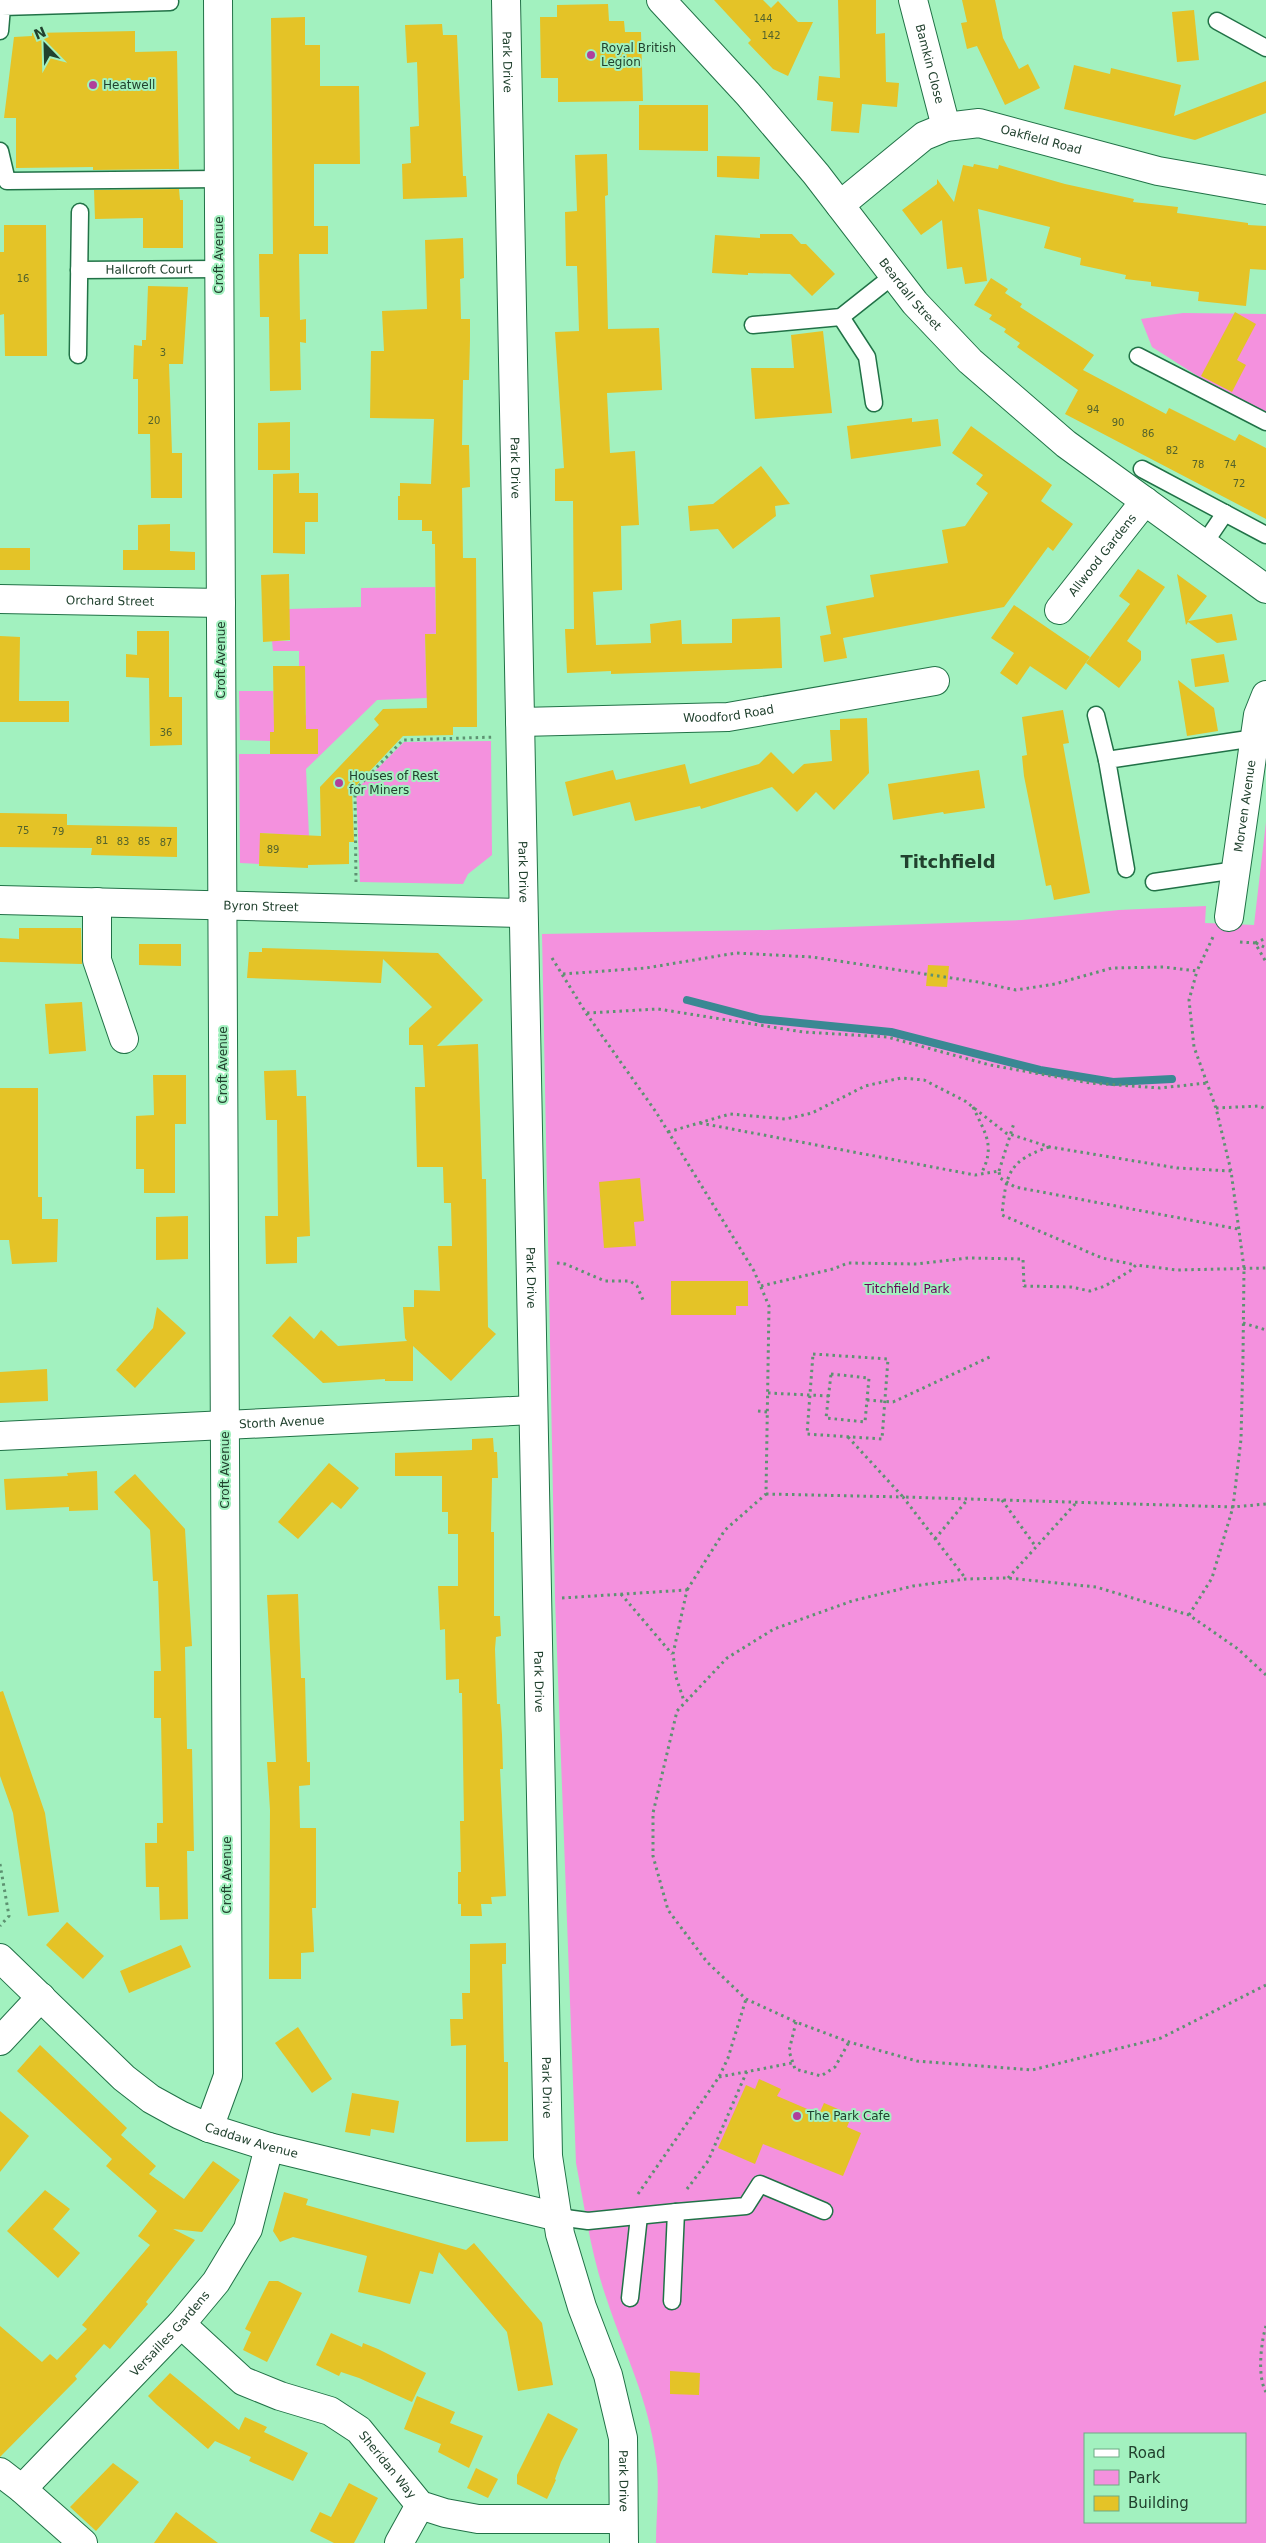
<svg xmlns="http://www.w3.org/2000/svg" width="1266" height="2543" font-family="'DejaVu Sans',sans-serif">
<rect width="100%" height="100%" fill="#a2f1bf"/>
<g fill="#f491de" fill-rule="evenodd">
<polygon points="1183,313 1266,314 1266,413 1218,389 1152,347 1141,319"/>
<polygon points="435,587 436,621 464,633 425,634 427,698 377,700 373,704 306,769 309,836 261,833 259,864 240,863 239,754 317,754 270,741 240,740 239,691 273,691 274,716 306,715 305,666 299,666 299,651 273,651 272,641 290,641 289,609 361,607 361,588"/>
<polygon points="491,741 492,855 468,874 463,884 360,882 356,790 404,742"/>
<path d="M 1266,822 L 1266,2543 L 656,2543 C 656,2516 660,2486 656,2459 C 649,2400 625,2355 607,2300 C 591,2255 585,2209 576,2163 L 555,1598 L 542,934 L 770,930 L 1022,920 L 1119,910 L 1206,906 L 1205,923 L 1254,925 ZM 1085,2434 L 1245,2434 L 1245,2522 L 1085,2522 Z"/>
</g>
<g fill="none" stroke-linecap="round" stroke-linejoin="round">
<polyline stroke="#3a8893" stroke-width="8" points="687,1000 760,1019 891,1032 1040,1070 1113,1082 1172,1079"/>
</g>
<g fill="#e4c327">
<polygon points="714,0 763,0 771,8 778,1 798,22 813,22 788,76 773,69 748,43 751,40"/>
<polygon points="838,0 876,0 876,34 885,33 886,82 899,83 897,107 862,104 859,133 831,131 833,102 817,100 819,76 840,78"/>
<polygon points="962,0 995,0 1003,38 1019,69 1028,64 1040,88 1005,105 977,46 967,49 961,23 967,22"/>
<polygon points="608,4 609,21 624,21 625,32 641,32 643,101 558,102 558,78 541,78 540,17 557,17 557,5"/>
<polygon points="1194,10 1199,60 1177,62 1172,12"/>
<polygon points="305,17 305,45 320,45 320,86 359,86 360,164 314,164 314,226 328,226 328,254 299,254 300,320 306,319 306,343 300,342 301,390 270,391 269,317 260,317 259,254 273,254 271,18"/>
<polygon points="442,24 443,35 457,35 463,176 466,176 467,197 403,199 402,164 411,163 410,127 419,126 417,62 407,63 405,25"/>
<polygon points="135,31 135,52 177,51 179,169 93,170 93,167 16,168 16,118 4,118 14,37 32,36 32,33"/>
<polygon points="1074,65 1110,74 1111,68 1181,85 1174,116 1266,81 1266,113 1195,140 1064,109"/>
<polygon points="639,105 708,105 708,151 639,150"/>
<polygon points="607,154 608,195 605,196 608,329 659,328 662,390 607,393 610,453 635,451 639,525 621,526 622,590 593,592 596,645 651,643 650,624 681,620 682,644 732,643 732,619 780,617 782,668 611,674 611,671 567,673 565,629 574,629 573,501 555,501 555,469 564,468 555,332 579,331 577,266 566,266 565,212 577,211 575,155"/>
<polygon points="717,156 760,157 759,179 717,177"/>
<polygon points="974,164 998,169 999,165 1065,184 1134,199 1133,202 1178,207 1177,213 1248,223 1248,225 1266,226 1266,270 1250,269 1246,306 1198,301 1199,292 1151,286 1151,282 1125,279 1126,275 1080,265 1081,258 1044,248 1050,227 978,209 987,281 965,284 962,267 947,269 942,220 921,235 902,210 937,184 937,179 954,202 963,165 973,167"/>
<polygon points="179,189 180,200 183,200 183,248 143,248 143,218 95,219 94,190"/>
<polygon points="4,225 46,225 47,356 5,356 4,314 0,315 0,252 4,252"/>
<polygon points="760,234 792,234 801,244 806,244 835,274 812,296 790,274 748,273 748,275 712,273 715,235 760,238"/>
<polygon points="463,238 464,278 460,279 461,319 470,319 470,340 469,380 463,380 462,445 469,445 470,487 462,488 463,558 476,558 477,727 453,727 453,735 403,736 352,790 354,842 349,842 349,864 308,865 308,868 259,866 260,833 321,836 320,787 379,725 374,719 383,709 427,708 425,634 436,634 435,544 432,544 432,531 422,531 422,520 398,520 398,496 400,496 400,483 431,484 434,419 370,418 371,351 384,351 382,311 427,309 425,240"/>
<polygon points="991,278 1008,289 1005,293 1022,304 1020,307 1094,355 1083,370 1166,414 1169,408 1235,441 1239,434 1266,448 1266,519 1065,414 1078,390 1017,347 1020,343 1004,332 1006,329 989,319 992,315 974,305"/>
<polygon points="148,286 188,287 183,364 169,364 172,453 182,453 182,498 151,498 150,434 138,434 138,379 133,379 134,345 142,346 142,340 146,340"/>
<polygon points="1235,312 1256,324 1237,360 1246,365 1232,392 1201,376"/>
<polygon points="823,331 832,413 755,419 751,368 794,368 791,335"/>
<polygon points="912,418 912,422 938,419 941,446 851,459 847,426"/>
<polygon points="290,422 290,470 258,470 258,423"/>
<polygon points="971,426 1052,485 1041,501 1073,524 1053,551 1048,547 1004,607 843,638 847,658 824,662 820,636 831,634 826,606 874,597 870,575 948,563 942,530 965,526 988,493 976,484 983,475 952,453"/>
<polygon points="761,466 790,504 775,506 776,516 733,549 718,529 690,531 688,506 713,504"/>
<polygon points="299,473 299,493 318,493 318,522 305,522 305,554 273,553 273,474"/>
<polygon points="170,524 170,551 195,552 195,570 123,570 123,550 138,550 138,525"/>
<rect x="0" y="548" width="30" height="22"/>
<polygon points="1138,569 1165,587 1127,641 1141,651 1141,660 1119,688 1086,663 1130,604 1119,596"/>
<polygon points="289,574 290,640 263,642 261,575"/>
<polygon points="1177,574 1207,596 1188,621 1232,614 1237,640 1217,643 1188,622 1186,625"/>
<polygon points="1014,605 1090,657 1066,690 1030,666 1017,685 1000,673 1014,653 991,638"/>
<polygon points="137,631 169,631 169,697 182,697 182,745 150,746 149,678 126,677 126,654 137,655"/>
<polygon points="0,636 20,637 19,701 69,701 69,722 0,722"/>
<polygon points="1224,654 1229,682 1195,687 1191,659"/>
<polygon points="273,666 305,666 306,729 318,729 318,754 270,754 270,732 274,732"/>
<polygon points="1178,680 1214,708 1218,731 1187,736"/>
<polygon points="1063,710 1069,743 1063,744 1090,893 1054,900 1051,885 1046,886 1024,776 1022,756 1027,755 1022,717"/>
<polygon points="867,718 869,773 834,810 816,792 797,812 772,787 701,809 700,806 635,821 630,802 573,816 565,782 613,770 616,780 685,764 690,784 759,764 771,752 793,774 804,764 832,761 830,730 840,730 840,719"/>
<polygon points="979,770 985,808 944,814 943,812 893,820 888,784"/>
<polygon points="0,813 67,814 67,825 177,827 177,857 91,855 92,848 0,847"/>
<polygon points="19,928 81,928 82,964 0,962 0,938 19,939"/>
<polygon points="139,944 181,944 181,966 139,965"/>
<polygon points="262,948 438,953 483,1000 437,1046 478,1044 482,1179 486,1179 488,1327 496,1334 451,1381 413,1346 413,1381 385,1381 385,1379 323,1383 272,1336 290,1316 314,1339 321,1330 338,1346 407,1341 405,1338 403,1307 414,1307 414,1290 440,1291 438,1246 452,1246 451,1203 444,1203 443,1167 417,1167 415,1087 425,1087 423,1045 409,1045 409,1028 432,1007 383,959 381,983 247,978 249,952 262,952"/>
<polygon points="928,965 949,966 947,987 926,986"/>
<polygon points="82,1002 86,1051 49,1054 45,1004"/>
<polygon points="296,1070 297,1096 306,1096 310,1236 297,1237 297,1263 266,1264 265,1216 278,1216 277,1120 266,1120 264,1071"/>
<polygon points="153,1075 186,1075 186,1124 175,1124 175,1193 144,1193 144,1169 136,1169 136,1116 154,1115"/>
<polygon points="0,1088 38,1088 38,1197 42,1197 42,1219 58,1219 57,1262 12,1264 9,1240 0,1240"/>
<polygon points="640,1178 644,1221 634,1222 636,1246 604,1248 599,1182"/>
<polygon points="188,1216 188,1259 156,1260 156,1217"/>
<polygon points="671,1281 748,1281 748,1306 736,1306 736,1315 671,1315"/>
<polygon points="157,1307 186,1333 135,1388 116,1370 153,1328"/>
<polygon points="47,1369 48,1401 0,1403 0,1372"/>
<polygon points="493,1438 494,1452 497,1452 498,1478 492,1478 491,1532 494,1532 494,1616 500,1616 501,1636 496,1637 495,1649 497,1704 500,1704 502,1735 503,1769 500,1769 506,1896 491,1897 492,1904 481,1904 482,1916 461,1916 461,1904 458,1904 458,1872 461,1872 460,1821 464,1821 462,1693 459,1693 459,1679 446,1680 445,1629 440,1630 438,1586 458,1586 458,1534 448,1534 448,1512 442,1512 442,1476 395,1476 395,1453 472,1450 472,1439"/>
<polygon points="329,1463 359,1488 341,1509 332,1502 298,1539 278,1522"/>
<polygon points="97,1471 98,1510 69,1511 69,1507 6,1510 4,1479 68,1476 67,1473"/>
<polygon points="135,1474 185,1529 192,1646 185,1647 187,1749 192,1749 194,1851 187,1851 188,1919 160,1920 159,1887 146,1887 145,1843 157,1843 157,1823 163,1823 161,1718 154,1718 154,1671 161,1671 158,1581 153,1581 150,1530 114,1492"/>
<polygon points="298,1594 301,1678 305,1678 307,1762 310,1762 310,1785 299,1786 300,1828 316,1828 316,1908 312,1908 314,1952 301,1953 301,1979 269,1979 270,1810 267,1762 276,1762 267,1595"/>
<polygon points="3,1691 45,1813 59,1912 28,1916 13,1813 0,1776 0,1692"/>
<polygon points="67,1922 104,1956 83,1979 46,1945"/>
<polygon points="506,1943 506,1964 502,1964 504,2062 508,2062 508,2141 466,2142 466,2045 451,2046 450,2019 463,2019 462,1993 470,1993 470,1944"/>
<polygon points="181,1945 191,1967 129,1993 120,1971"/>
<polygon points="298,2027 332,2079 312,2093 275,2043"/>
<polygon points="40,2045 127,2128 121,2135 156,2166 149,2174 184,2199 213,2161 240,2180 202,2232 173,2229 195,2240 146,2302 148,2304 110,2349 104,2344 75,2376 77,2379 0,2457 0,2326 42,2362 50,2354 57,2360 87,2329 82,2325 150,2245 138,2236 157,2211 106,2166 112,2159 17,2071"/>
<polygon points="759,2079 781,2089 777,2096 819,2114 824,2103 852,2115 847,2127 861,2133 843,2176 763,2144 755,2164 718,2148 746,2085 755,2089"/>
<polygon points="352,2093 399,2101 394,2133 371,2129 370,2136 345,2132"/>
<polygon points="0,2111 29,2136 0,2172"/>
<polygon points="45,2190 70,2209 53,2229 80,2253 58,2278 7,2231"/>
<polygon points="284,2192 308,2199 306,2205 466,2250 474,2243 542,2323 553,2385 518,2391 507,2332 439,2252 433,2274 420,2271 410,2304 358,2292 367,2256 293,2237 280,2242 273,2231"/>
<polygon points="269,2281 278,2281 302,2293 267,2362 243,2350 251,2332 245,2329"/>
<polygon points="331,2333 362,2347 363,2343 378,2349 426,2373 412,2402 359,2378 341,2372 339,2376 316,2365"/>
<polygon points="670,2371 700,2373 699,2395 670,2394"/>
<polygon points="170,2373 239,2430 245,2417 267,2427 264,2432 308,2453 293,2481 249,2461 251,2457 215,2441 208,2449 157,2405 148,2396"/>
<polygon points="417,2396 455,2412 450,2423 483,2436 469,2468 438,2452 441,2444 404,2429"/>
<polygon points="548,2413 578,2429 561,2462 555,2479 556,2480 547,2499 517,2484 517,2475"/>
<polygon points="113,2463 139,2482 96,2531 70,2507"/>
<polygon points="476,2468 498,2479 488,2498 467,2488"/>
<polygon points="349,2483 378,2498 354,2543 334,2543 310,2531 320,2512 331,2517"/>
<polygon points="176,2512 218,2543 154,2543"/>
</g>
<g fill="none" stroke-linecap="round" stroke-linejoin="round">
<g stroke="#217247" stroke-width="19">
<g id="service">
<polyline points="1217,21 1266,48"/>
<polyline points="0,31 2,7 170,2"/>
<polyline points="0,151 7,181 219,179"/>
<path id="s1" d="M 79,270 L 219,269"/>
<polyline points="841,317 867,357 874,403"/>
<polyline points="753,325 841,317 894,275"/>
<polyline points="78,355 80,212"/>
<polyline points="1138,356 1266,422"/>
<polyline points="1142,469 1266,535"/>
<polyline points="1204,544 1225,513"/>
<polyline points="1096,715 1107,760"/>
<polyline points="1126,869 1107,760 1255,738"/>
<polyline points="1154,882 1236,870"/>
<polyline points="676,2212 746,2206 760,2184 824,2211"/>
<polyline points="558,2217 588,2221 676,2212 672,2301"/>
<polyline points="630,2298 639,2216"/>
</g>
</g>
<g stroke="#217247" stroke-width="30">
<g id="minor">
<path id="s2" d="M 913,0 L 946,127"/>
<path id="s3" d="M 840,205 L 924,136 L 946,127 L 979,123 L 1158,171 L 1266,190"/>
<path id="s4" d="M 0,599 L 221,603"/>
<path id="s5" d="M 1059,610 L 1145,501"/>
<path id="s6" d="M 520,722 L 728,717 L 935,681"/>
<path id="s7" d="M 0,900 L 523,913"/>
<polyline points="97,902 97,960 124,1039"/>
<path id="s8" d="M 1229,917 L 1258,715 L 1266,695"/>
<path id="s9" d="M 0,1436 L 533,1410"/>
<path id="s10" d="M 0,1958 L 124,2078 L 151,2099 L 180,2115 L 209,2128 L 269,2147 L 558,2217"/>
<polyline points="0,2041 41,1997"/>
<polyline points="209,2128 228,2076 218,0"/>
<path id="s11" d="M 181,2324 L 243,2381 L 280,2396 L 330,2411 L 359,2430 L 420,2505 L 445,2513 L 478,2519 L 623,2519"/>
<polyline points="0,2472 22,2489"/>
<path id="s12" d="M 83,2543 L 22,2489 L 181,2324 L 216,2282 L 248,2229 L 269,2147"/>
<polyline points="399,2543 420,2505"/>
</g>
</g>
<g stroke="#217247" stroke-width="30">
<g id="tertiary">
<path id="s13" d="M 506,0 L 548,2156 L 560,2234 L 582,2307 L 608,2375 L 623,2438 L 624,2543"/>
<path id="s14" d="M 661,0 L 748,94 L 816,174 L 915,303 L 970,361 L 1066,444 L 1266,589"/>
</g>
</g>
<g stroke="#5d9271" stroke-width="3" stroke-dasharray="2.5 4" stroke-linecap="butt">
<polyline points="356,882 355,790 403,740 495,737"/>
<polyline points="1240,942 1255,943 1266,962"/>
<polyline points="1255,943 1266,938"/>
<polyline points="1256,943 1266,948"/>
<polyline points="552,958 586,1013 656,1112 754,1271 769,1306 766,1494 725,1530 687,1590"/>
<polyline points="563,974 646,968 736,953 812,957 978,982 1016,990 1055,984 1112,968 1164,967 1197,971 1213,937"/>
<polyline points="587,1013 658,1009 803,1032 887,1037 990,1065 1090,1083 1160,1088 1207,1083"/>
<path d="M 973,1107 C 985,1133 996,1146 981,1174"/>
<polyline points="1216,1108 1259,1106 1266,1109"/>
<polyline points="700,1123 975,1175 999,1171 1000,1178 1015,1187 1238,1229"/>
<polyline points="668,1132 730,1114 786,1119 812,1113 865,1086 901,1078 924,1080 965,1101 1006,1133 1050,1147 1177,1168 1231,1171"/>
<path d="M 1049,1147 C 1008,1161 1006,1174 1002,1215 L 1102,1258 L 1136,1265"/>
<polyline points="999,1171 1014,1123"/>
<polyline points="557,1263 565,1264 605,1281 630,1281 637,1286 643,1300"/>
<polyline points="761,1286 833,1269 848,1263 917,1264 968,1258 1023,1259 1024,1286 1071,1287 1090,1291 1105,1286 1130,1271 1136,1265 1177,1270 1266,1268"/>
<polyline points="1243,1323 1266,1330"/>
<polygon points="813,1354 888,1359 882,1439 807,1434"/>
<polygon points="831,1374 869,1378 865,1422 826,1418"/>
<polyline points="768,1393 829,1396"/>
<polyline points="867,1400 893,1402 992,1356"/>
<polyline points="758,1411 768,1412"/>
<polyline points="848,1437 903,1497 1233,1507 1266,1504"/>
<polyline points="766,1494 903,1497 966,1579"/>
<polyline points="1002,1500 1036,1547"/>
<polyline points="935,1539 968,1499"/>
<polyline points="1008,1578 1076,1503"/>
<polyline points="621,1594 672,1654"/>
<polyline points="562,1598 687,1590 673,1654 676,1677 684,1701"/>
<polyline points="1189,1615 1212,1578 1233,1507 1241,1439 1243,1357 1244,1268 1231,1171 1216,1108 1194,1047 1189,1000 1197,971"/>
<polyline points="1266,1675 1238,1649 1189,1615 1096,1587 1008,1578 966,1579 913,1586 852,1601 774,1629 727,1658 677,1711 653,1813 653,1856 668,1910 707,1962 746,1999 796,2022 849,2042 917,2061 1032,2070 1161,2038 1266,1985"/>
<polyline points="0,1864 9,1916 0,1926"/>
<polyline points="796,2022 789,2051 795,2069 821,2076 835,2067 849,2042"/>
<polyline points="719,2077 792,2063"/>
<polyline points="687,2189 708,2161 747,2071"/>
<polyline points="638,2194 719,2077 728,2058 746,1999"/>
<path d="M 1266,2326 C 1261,2342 1257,2377 1266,2392"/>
</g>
<use href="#service" stroke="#fff" stroke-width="16"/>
<use href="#minor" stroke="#fff" stroke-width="28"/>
<use href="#tertiary" stroke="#fff" stroke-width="28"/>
</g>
<g fill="#b03f9b" stroke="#a2f1bf" stroke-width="2">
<circle cx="591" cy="55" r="5"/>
<circle cx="93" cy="85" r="5"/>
<circle cx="339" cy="783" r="5"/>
<circle cx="797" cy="2116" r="5"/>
</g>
<g text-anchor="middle" stroke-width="4" stroke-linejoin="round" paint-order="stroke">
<g font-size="10" fill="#52622c">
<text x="763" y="22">144</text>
<text x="771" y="39">142</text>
<text x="23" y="282">16</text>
<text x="163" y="356">3</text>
<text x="1093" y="413">94</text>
<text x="154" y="424">20</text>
<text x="1118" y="426">90</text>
<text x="1148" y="437">86</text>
<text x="1172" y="454">82</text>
<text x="1198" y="468">78</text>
<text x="1230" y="468">74</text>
<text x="1239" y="487">72</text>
<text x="166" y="736">36</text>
<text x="23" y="834">75</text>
<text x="58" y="835">79</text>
<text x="102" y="844">81</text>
<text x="123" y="845">83</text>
<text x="144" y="845">85</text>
<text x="166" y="846">87</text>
<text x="273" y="853">89</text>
</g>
<g font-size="12" fill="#21412e" stroke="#a2f1bf" text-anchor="start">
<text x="601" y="52">Royal British<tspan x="601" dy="14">Legion</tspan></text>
<text x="103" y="89">Heatwell</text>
<text x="349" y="780">Houses of Rest<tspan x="349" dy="14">for Miners</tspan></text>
<text x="807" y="2120">The Park Cafe</text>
</g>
<g font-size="12" fill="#21412e" stroke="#a2f1bf">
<text dy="4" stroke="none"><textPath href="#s13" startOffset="62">Park Drive</textPath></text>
<text dy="4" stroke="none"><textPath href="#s2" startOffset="66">Bamkin Close</textPath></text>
<text dy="4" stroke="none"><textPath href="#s3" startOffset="230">Oakfield Road</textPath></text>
<text transform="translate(219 255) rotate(-90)" y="4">Croft Avenue</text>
<text dy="4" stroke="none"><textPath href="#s1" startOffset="70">Hallcroft Court</textPath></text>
<text dy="4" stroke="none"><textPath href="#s14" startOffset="386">Beardall Street</textPath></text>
<text dy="4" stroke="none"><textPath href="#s13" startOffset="468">Park Drive</textPath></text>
<text dy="4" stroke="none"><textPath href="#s5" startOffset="70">Allwood Gardens</textPath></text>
<text dy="4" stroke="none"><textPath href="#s4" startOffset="110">Orchard Street</textPath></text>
<text transform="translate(221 660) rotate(-90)" y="4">Croft Avenue</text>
<text dy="4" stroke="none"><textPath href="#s6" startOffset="209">Woodford Road</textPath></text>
<text dy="4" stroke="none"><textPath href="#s8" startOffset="112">Morven Avenue</textPath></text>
<text dy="4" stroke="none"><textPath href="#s13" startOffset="872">Park Drive</textPath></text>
<text dy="4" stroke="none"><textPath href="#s7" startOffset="261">Byron Street</textPath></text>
<text transform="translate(223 1065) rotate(-90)" y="4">Croft Avenue</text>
<text dy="4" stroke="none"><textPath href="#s13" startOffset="1278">Park Drive</textPath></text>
<text dy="4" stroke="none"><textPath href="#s9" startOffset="282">Storth Avenue</textPath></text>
<text transform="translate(225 1470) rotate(-90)" y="4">Croft Avenue</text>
<text dy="4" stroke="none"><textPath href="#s13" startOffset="1682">Park Drive</textPath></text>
<text transform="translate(227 1875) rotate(-90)" y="4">Croft Avenue</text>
<text dy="4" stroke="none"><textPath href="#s13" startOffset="2088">Park Drive</textPath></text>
<text dy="4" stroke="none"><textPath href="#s10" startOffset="316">Caddaw Avenue</textPath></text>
<text dy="4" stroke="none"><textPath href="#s12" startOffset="296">Versailles Gardens</textPath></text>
<text dy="4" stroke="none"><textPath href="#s11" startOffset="256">Sheridan Way</textPath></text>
<text dy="4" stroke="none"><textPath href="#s13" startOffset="2492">Park Drive</textPath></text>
</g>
<g font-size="12" fill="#68065a" stroke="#a2f1bf">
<text x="907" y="1293">Titchfield Park</text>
</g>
<g font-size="18" font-weight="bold" fill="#21412e" stroke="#a2f1bf">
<text x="948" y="868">Titchfield</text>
</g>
</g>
<rect x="1084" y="2433" width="162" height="90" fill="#a2f1bf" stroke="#6eab85"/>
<rect x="1094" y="2449" width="25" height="8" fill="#ffffff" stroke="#6eab85"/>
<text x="1128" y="2458" font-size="15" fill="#21412e">Road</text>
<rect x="1094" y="2470" width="25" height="15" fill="#f491de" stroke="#6eab85"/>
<text x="1128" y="2483" font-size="15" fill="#21412e">Park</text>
<rect x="1094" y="2496" width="25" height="15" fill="#e4c327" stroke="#6eab85"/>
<text x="1128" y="2508" font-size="15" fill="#21412e">Building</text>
<g transform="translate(45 45) rotate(337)" stroke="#a2f1bf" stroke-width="4" paint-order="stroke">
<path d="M0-4L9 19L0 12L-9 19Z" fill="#21412e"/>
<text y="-8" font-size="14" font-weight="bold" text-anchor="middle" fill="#21412e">N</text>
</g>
</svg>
